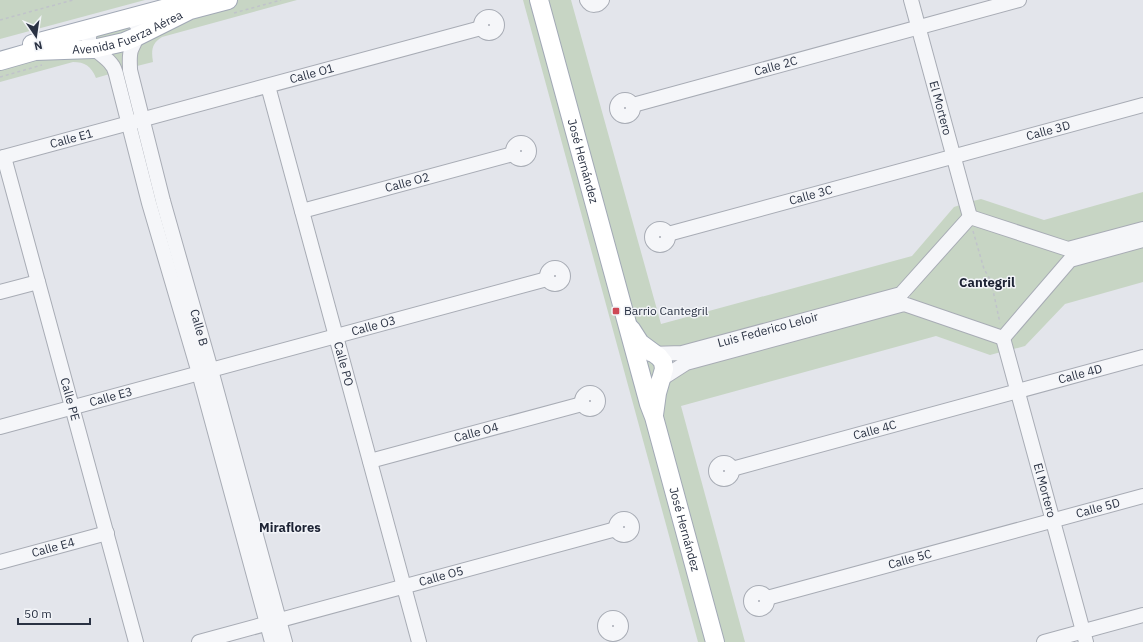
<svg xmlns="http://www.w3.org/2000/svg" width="1143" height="642" font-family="'IBM Plex Sans',sans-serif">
<rect width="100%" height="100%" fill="#e3e5eb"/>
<g fill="#c7d5c4">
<polygon points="0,0 145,0 0,39"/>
<path d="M 196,0 L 297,0 L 162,37 C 152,43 151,50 153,62 L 133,67 L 132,64 L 112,70 L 113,73 L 96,78 C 91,66 85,62 73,62 L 0,82 L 0,53 Z"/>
<polygon points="523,0 539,0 627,321 659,357 657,393 715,642 698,642"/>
<path d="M 547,0 L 571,0 L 661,324 L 912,256 L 954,207 L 960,205 L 963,216 L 902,288 L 688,349 C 659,348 653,348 636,322 Z"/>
<polygon points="1143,192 1143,225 1073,244 978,216 969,202 981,199 1044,220"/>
<polygon points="969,224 1063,252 1065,259 1004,328 998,330 911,302 909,294"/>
<polygon points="1143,243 1143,282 1065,304 1025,346 1010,350 1007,341 1069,265"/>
<polygon points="907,310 998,344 1001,352 990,355 936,336 681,406 745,642 723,642 662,414 668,381 680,372"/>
</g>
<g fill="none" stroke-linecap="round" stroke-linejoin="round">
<g stroke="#a8acb5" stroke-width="16">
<g id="minor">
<path d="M 587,0 C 591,7 598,6 602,0"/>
<path id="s1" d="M 911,0 L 970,217"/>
<circle cx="489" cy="25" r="8"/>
<path id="s2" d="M 128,18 C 146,26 136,38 131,50 C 129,56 130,63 130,70 L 163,201 L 211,370 L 285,642"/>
<path d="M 94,27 C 78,46 104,52 112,65 C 114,67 115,71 116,74 L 149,203 L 199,373 L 272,642"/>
<path id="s3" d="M 268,86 L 419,642"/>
<circle cx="625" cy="108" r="8"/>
<path id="s4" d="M 633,105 L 1019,0"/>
<circle cx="521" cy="151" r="8"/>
<path id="s5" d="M 4,157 L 136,642"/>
<path id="s6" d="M 0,158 L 481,28"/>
<path id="s7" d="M 302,211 L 513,154"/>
<circle cx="660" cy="237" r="8"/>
<path id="s8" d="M 668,234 L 1143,105"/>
<circle cx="555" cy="276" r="8"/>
<polyline points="0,292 38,282"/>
<path id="s9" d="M 1003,338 L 1086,642"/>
<path id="s10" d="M 650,354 L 682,353 L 901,294 L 970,217 L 1068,249 L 1143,229"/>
<polyline points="658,381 686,363 904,304 1003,338 1070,260 1143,240"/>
<circle cx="590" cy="401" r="8"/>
<path id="s11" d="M 0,427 L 547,279"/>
<path id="s12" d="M 370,461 L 582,404"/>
<circle cx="724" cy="471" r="8"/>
<path id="s13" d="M 732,469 L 1143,357"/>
<circle cx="624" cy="527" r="8"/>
<path id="s14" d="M 0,562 L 107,533"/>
<circle cx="759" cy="601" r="8"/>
<path id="s15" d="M 767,598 L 1143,496"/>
<circle cx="613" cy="626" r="8"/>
<path id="s16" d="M 199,642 L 616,529"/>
<polyline points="1044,642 1143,615"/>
</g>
</g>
<g stroke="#a2a9b6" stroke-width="20">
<g id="major">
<path id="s17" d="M 539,0 L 649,404 L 654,417 L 715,642"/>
<polyline points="32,44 189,2"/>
<path id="s18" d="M 0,61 L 35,51 L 93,49 L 124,42 L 138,36 L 190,10 L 228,0"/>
<polyline points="631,329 640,343 659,357 663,362 664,369 657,393 654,415"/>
</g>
</g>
<g stroke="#c0c3ca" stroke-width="1.5" stroke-dasharray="3 3" stroke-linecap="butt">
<polyline points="234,13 281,0"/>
<polyline points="0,20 73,0"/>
<polyline points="0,77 42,65"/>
<polyline points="973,231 984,269 991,281 1000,323"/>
</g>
<use href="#minor" stroke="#f5f6f9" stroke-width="14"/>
<use href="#major" stroke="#fff" stroke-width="18"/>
</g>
<rect fill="#ce4956" stroke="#f2f4f8" stroke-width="1.5" x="612" y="307" width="8" height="8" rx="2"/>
<g text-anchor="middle" stroke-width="3" stroke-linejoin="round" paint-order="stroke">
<g font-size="12" fill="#2a3243" stroke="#f2f4f8">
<text dy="4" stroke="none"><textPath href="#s18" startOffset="132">Avenida Fuerza Aérea</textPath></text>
<text dy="4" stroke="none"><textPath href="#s4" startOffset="148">Calle 2C</textPath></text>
<text dy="4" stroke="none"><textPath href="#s6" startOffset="323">Calle O1</textPath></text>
<text dy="4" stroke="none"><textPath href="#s1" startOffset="112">El Mortero</textPath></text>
<text dy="4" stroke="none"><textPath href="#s8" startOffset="394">Calle 3D</textPath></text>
<text dy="4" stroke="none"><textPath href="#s6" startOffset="74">Calle E1</textPath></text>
<text dy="4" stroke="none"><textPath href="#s17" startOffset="167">José Hernández</textPath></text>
<text dy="4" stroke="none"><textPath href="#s7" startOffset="109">Calle O2</textPath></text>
<text dy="4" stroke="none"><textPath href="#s8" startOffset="148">Calle 3C</textPath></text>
<text dy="4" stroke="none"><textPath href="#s11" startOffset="387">Calle O3</textPath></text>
<text dy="4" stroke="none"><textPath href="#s2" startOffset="325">Calle B</textPath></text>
<text dy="4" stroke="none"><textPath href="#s10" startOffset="121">Luis Federico Leloir</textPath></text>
<text dy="4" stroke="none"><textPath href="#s3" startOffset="288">Calle PO</textPath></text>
<text dy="4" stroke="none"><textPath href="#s13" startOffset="361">Calle 4D</textPath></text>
<text dy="4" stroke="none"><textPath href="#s11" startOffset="115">Calle E3</textPath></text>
<text dy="4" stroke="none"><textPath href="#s5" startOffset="251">Calle PE</textPath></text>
<text dy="4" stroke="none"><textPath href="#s13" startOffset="148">Calle 4C</textPath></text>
<text dy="4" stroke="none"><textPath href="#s12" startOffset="110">Calle O4</textPath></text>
<text dy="4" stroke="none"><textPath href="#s9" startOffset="158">El Mortero</textPath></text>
<text dy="4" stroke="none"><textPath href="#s15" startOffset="343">Calle 5D</textPath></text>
<text dy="4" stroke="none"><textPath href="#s17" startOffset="549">José Hernández</textPath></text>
<text dy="4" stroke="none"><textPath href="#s14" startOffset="55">Calle E4</textPath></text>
<text dy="4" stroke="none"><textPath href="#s15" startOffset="148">Calle 5C</textPath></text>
<text dy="4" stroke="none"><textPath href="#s16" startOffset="251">Calle O5</textPath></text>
</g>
<g font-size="12" fill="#2a3243" stroke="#f2f4f8" text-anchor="start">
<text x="624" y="315">Barrio Cantegril</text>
</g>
<g font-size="13" font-weight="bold" fill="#1d2334" stroke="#f2f4f8">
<text x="987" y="287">Cantegril</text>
<text x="290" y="532">Miraflores</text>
</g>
</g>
<g transform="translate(36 36) rotate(167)" stroke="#f2f4f8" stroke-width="3" paint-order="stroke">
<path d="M0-3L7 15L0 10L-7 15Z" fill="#2a3243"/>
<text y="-6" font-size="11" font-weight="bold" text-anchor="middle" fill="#2a3243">N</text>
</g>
<path d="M18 618v6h72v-6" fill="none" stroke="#2a3243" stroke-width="2"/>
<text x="24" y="618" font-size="12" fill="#2a3243" stroke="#f2f4f8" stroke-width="3" paint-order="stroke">50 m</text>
</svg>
